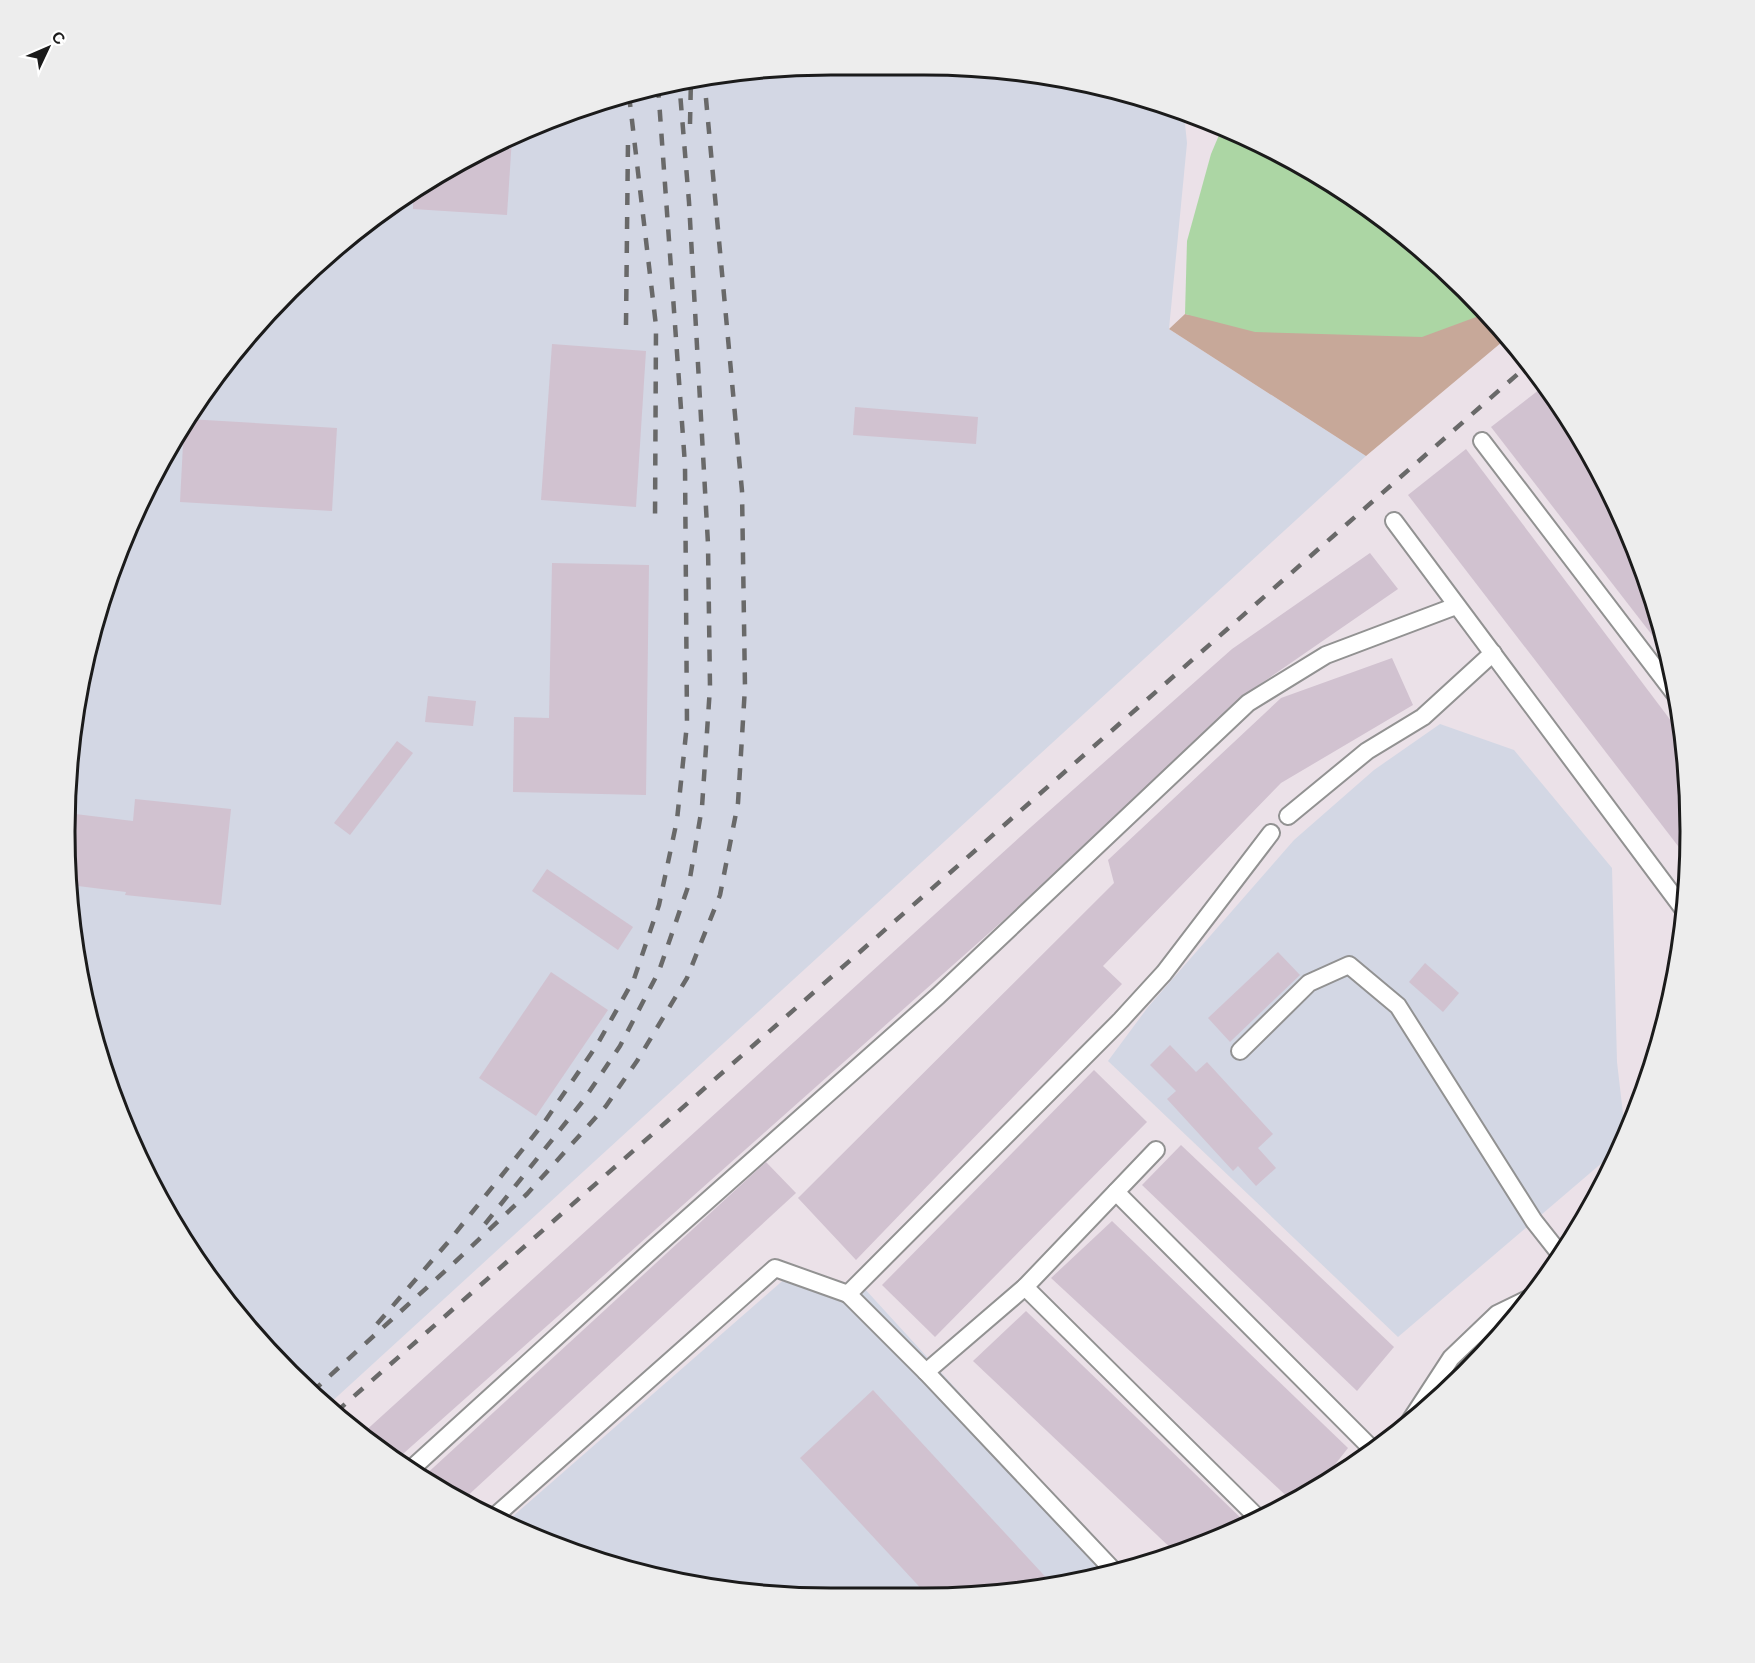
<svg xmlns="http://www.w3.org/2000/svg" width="1755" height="1663" font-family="Barlow,sans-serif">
<rect width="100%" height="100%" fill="#ebe1e8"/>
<g fill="#d3d7e4">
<polygon points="832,65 974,66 1122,91 1184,114 1187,143 1169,329 1366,456 328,1405 289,1374 167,1215 105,1078 71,931 66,781 105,585 167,448 255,326 365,223 538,123 682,79"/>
<polygon points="1440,724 1514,750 1612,868 1617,1062 1625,1131 1610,1156 1398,1337 1108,1061 1148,1007 1294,840 1374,770"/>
<polygon points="788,1276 864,1288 1121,1569 1023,1592 831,1598 682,1584 538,1540 505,1523"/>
</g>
<polygon fill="#c7a899" points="1485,312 1500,326 1508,337 1366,456 1169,329 1185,314 1295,332 1379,335"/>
<polygon fill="#acd6a4" points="1222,128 1263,144 1391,223 1487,313 1422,337 1255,332 1185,314 1187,241 1211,154"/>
<g fill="#d1c2d0">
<polygon points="512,138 507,215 413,209 413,195"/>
<polygon points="552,344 646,351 636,507 541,500"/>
<polygon points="1544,386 1588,448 1650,585 1666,653 1491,427"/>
<polygon points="855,407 978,417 976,444 853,435"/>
<polygon points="188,419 337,428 332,511 180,502 184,425"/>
<polygon points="1466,449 1684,738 1688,859 1408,495"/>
<polygon points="1370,553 1398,589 1253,689 1069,862 395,1461 362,1434 1031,827 1232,649"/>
<polygon points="552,563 649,565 646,795 513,792 514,717 549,718"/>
<polygon points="1392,658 1413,705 1281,783 1103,966 1122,984 856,1260 798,1198 1114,883 1108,860 1281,698"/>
<polygon points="428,696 476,701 473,726 425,722"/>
<polygon points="397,741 413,753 350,835 334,823"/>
<polygon points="135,799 231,809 221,905 125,895 126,892 70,885 67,813 133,821"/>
<polygon points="547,869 633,927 618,950 532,891"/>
<polygon points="1278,952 1300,975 1230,1042 1208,1018"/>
<polygon points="1425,963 1459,993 1443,1012 1409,982"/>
<polygon points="551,972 608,1010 536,1116 479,1078"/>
<polygon points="1170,1045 1196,1072 1207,1062 1273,1134 1258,1148 1276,1168 1256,1186 1238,1166 1233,1171 1167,1099 1176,1091 1150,1065"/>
<polygon points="1094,1070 1147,1122 935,1337 882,1285"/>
<polygon points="1181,1145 1394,1347 1357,1391 1142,1185"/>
<polygon points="766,1162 796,1193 463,1500 422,1478"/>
<polygon points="1112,1221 1348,1448 1315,1490 1293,1502 1051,1278"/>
<polygon points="1026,1311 1246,1523 1177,1554 973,1361"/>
<polygon points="873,1390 1053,1585 1023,1592 927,1595 800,1458"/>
</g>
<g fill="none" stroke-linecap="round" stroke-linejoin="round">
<g stroke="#929292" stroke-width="20">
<g id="lane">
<polyline points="1482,441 1675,694"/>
<polyline points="1394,521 1684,910"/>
<polyline points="1288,816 1367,751 1423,717 1493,653"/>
<polyline points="1240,1051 1309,983 1349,965 1398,1006 1534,1221 1560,1254"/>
<polyline points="1116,1192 1372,1449"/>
<polyline points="1025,1287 1258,1518"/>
<polyline points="848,1294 926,1372 1114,1571"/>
<polyline points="926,1372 1025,1287 1156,1150"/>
<polyline points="1408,1424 1451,1358 1497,1314 1534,1296"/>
<polyline points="409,1471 653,1249 938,996 1248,703 1326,655 1456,606"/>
<polyline points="494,1517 775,1268 848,1294 1121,1020 1164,973 1271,833"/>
</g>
</g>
<use href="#lane" stroke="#fff" stroke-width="16"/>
<g stroke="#696969" stroke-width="4.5" stroke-dasharray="12 12" stroke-linecap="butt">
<polyline points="629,95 656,326 655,522"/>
<polyline points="690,124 691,78"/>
<polyline points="626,325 628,140"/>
<polyline points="485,1224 583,1101 620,1046 659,971 689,884 702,807 710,687 708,544 689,202 679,80"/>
<polyline points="377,1324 449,1241 543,1124 597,1045 634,979 659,905 677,820 687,724 685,465 658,86"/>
<polyline points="312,1392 455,1262 527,1194 606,1106 637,1061 687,978 720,895 738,803 745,687 742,491 704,77"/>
<polyline points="336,1412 1528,365"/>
</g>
</g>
<path d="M0 0H1755V1663H0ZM831 75H924A756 756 0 0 1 1680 831V832A756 756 0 0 1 924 1588H831A756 756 0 0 1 75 832V831A756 756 0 0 1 831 75Z" fill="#ededed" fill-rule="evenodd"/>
<path fill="none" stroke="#1b1b1b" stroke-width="3" d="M831 75H924A756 756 0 0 1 1680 831V832A756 756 0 0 1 924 1588H831A756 756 0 0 1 75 832V831A756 756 0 0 1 831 75Z"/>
<g transform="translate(48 48) rotate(46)" stroke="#ffffff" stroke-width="4.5" paint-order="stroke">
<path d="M0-4.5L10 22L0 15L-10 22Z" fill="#1b1b1b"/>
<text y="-9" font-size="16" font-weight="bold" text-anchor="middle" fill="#1b1b1b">С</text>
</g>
</svg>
